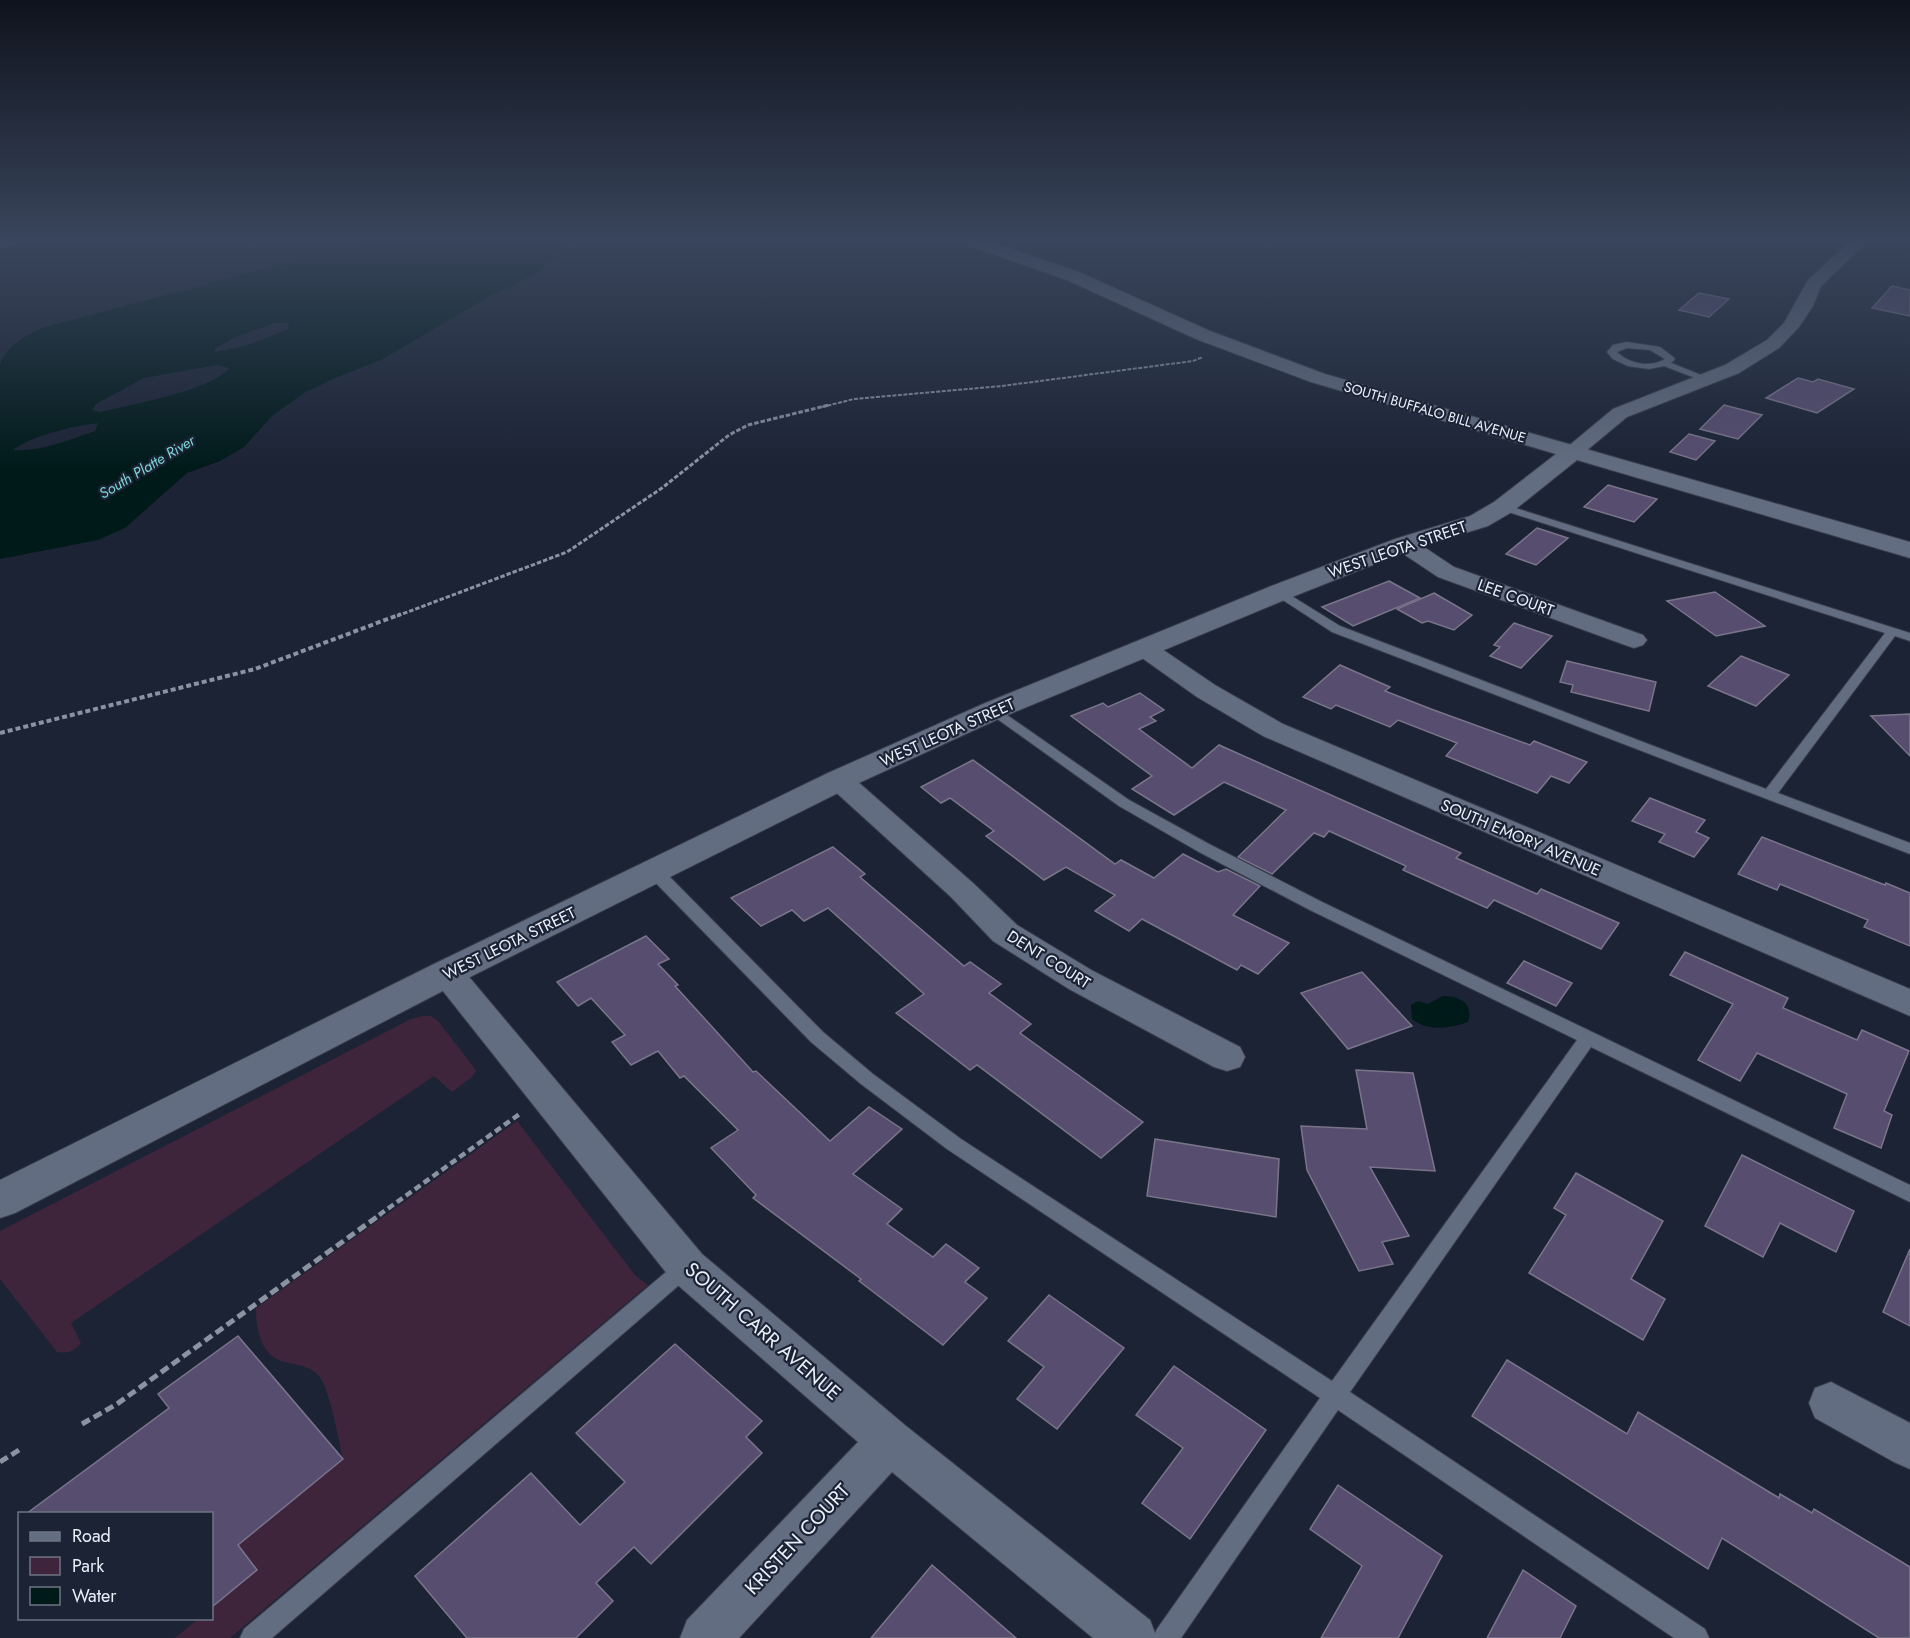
<svg xmlns="http://www.w3.org/2000/svg" width="1910" height="1638" font-family="Jost,sans-serif">
<rect width="100%" height="100%" fill="#1b2334"/>
<g fill="#3f253c">
<path d="M 423,1016 L 431,1016 L 438,1021 L 473,1066 L 476,1071 L 472,1077 L 452,1092 L 434,1076 L 71,1323 L 81,1343 C 74,1351 68,1354 57,1352 L 0,1279 L 0,1231 L 411,1019 Z"/>
<path d="M 517,1121 L 635,1275 L 648,1285 L 230,1638 L 175,1638 L 198,1619 L 212,1618 L 212,1607 L 256,1570 L 238,1545 L 343,1459 C 339,1442 329,1385 318,1375 C 306,1362 288,1366 275,1358 C 259,1348 256,1326 256,1308 Z"/>
</g>
<g fill="#001a1a" fill-rule="evenodd">
<path d="M 370,241 L 570,241 L 541,269 L 522,281 L 487,298 L 381,360 L 335,378 L 304,393 L 273,415 L 244,447 L 220,461 L 187,473 L 125,528 L 98,540 L 0,559 L 0,365 C 7,344 27,335 45,327 ZM 275,323 L 289,323 L 288,329 C 265,339 242,348 216,352 L 214,349 L 236,337 ZM 217,365 L 229,368 C 211,391 131,404 101,412 L 92,410 L 96,404 L 144,378 ZM 98,423 L 95,431 C 69,440 40,452 13,450 C 32,435 74,426 98,423 Z"/>
<path d="M 1443,996 C 1459,996 1474,1003 1468,1022 C 1450,1028 1428,1032 1412,1019 L 1411,1005 L 1418,1001 L 1428,1004 Z"/>
</g>
<g fill="#574d6f" stroke="#7a758b" stroke-width="1.5">
<polygon points="1892,286 1910,290 1910,316 1872,308"/>
<polygon points="1699,293 1729,299 1709,317 1679,310"/>
<polygon points="1798,378 1813,382 1818,379 1854,389 1817,413 1766,398"/>
<polygon points="1724,405 1762,415 1738,439 1700,429"/>
<polygon points="1689,434 1715,441 1696,460 1670,452"/>
<polygon points="1608,485 1657,499 1634,522 1584,507"/>
<polygon points="1537,528 1568,538 1536,565 1506,554"/>
<polygon points="1389,581 1420,598 1353,626 1322,607"/>
<polygon points="1715,592 1765,626 1716,636 1667,601"/>
<polygon points="1434,593 1472,615 1454,630 1428,621 1422,623 1397,609"/>
<polygon points="1514,623 1552,636 1521,668 1490,656 1500,647 1494,645"/>
<polygon points="1741,656 1789,675 1756,706 1708,686"/>
<polygon points="1567,661 1656,682 1649,711 1571,692 1573,685 1560,682"/>
<polygon points="1340,665 1390,687 1385,691 1431,709 1530,745 1534,741 1587,762 1569,783 1551,776 1537,793 1446,756 1457,743 1398,720 1390,727 1336,705 1331,709 1303,697"/>
<polygon points="1140,693 1164,710 1150,717 1156,721 1139,729 1192,768 1219,745 1461,853 1456,858 1537,894 1541,889 1619,923 1601,949 1494,900 1487,908 1403,870 1406,866 1329,831 1324,837 1314,833 1272,874 1238,857 1286,810 1224,782 1174,815 1132,789 1152,776 1071,716 1103,703 1108,707"/>
<polygon points="1910,714 1910,756 1871,716"/>
<polygon points="973,760 1115,864 1121,860 1154,878 1183,854 1218,872 1226,869 1260,886 1233,915 1289,943 1258,974 1241,965 1237,970 1142,919 1129,931 1095,911 1115,895 1066,867 1044,880 986,836 994,831 950,798 941,803 921,787"/>
<polygon points="1650,798 1705,820 1696,832 1709,838 1694,857 1659,842 1665,834 1632,821"/>
<polygon points="1762,837 1885,885 1886,883 1910,893 1910,946 1864,927 1868,920 1780,884 1777,890 1738,874"/>
<polygon points="833,847 865,874 860,877 964,966 970,962 1001,984 989,993 1031,1024 1020,1033 1143,1122 1101,1158 977,1065 970,1070 896,1013 924,994 828,908 804,921 792,910 761,926 731,898"/>
<polygon points="646,936 669,959 658,964 678,985 675,986 753,1072 756,1071 830,1141 869,1107 902,1129 853,1174 902,1209 887,1224 933,1257 946,1244 979,1268 965,1282 987,1298 943,1345 859,1281 861,1279 753,1198 756,1195 711,1148 738,1130 684,1076 680,1078 658,1051 631,1065 612,1042 625,1035 591,998 578,1006 557,982"/>
<polygon points="1685,952 1788,998 1783,1008 1857,1040 1862,1030 1909,1051 1884,1111 1892,1115 1881,1148 1834,1128 1847,1094 1757,1053 1740,1081 1698,1060 1733,1004 1670,975"/>
<polygon points="1524,961 1572,983 1556,1006 1507,983"/>
<polygon points="1362,972 1412,1026 1348,1049 1301,993"/>
<polygon points="1356,1070 1413,1073 1435,1171 1370,1167 1409,1236 1382,1242 1393,1264 1359,1271 1307,1170 1301,1126 1367,1129"/>
<polygon points="1155,1139 1279,1159 1276,1217 1147,1196"/>
<polygon points="1742,1155 1854,1211 1836,1252 1780,1223 1763,1257 1705,1226"/>
<polygon points="1576,1173 1663,1221 1631,1279 1665,1299 1643,1340 1529,1273 1566,1215 1554,1208"/>
<polygon points="1910,1249 1910,1326 1883,1312"/>
<polygon points="1049,1295 1124,1348 1057,1429 1017,1399 1044,1367 1008,1341"/>
<polygon points="238,1336 343,1459 238,1545 257,1570 212,1607 212,1514 26,1514 169,1408 158,1394"/>
<polygon points="675,1344 762,1421 746,1437 762,1453 651,1564 634,1547 596,1583 613,1601 576,1638 467,1638 415,1576 531,1473 580,1525 625,1482 576,1433"/>
<polygon points="1507,1360 1627,1434 1638,1412 1779,1498 1780,1494 1812,1513 1814,1509 1910,1567 1910,1638 1879,1638 1722,1538 1708,1569 1472,1416"/>
<polygon points="1174,1366 1266,1430 1190,1539 1142,1503 1183,1448 1136,1415"/>
<polygon points="1338,1485 1442,1556 1398,1638 1321,1638 1362,1566 1310,1529"/>
<polygon points="932,1565 1016,1638 871,1638"/>
<polygon points="1523,1570 1576,1606 1560,1638 1487,1638"/>
</g>
<g fill="none" stroke-linecap="round" stroke-linejoin="round">
<g stroke="#383e4c" stroke-width="2">
<g id="lane">
<path d="M 1627,342 L 1660,347 L 1673,357 L 1675,359 L 1671,363 L 1711,379 L 1703,381 L 1664,366 L 1649,369 L 1628,366 L 1613,359 L 1607,352 L 1613,345 ZM 1627,348 L 1650,350 L 1665,359 C 1650,368 1629,364 1617,352 Z"/>
<polygon points="1503,504 1910,633 1910,641 1895,636 1778,793 1910,843 1910,854 1332,632 1272,593 1278,589 1282,590 1340,626 1766,789 1885,633 1499,509 1497,507"/>
<polygon points="994,706 1129,800 1209,844 1322,902 1910,1185 1910,1202 1591,1047 1350,1392 1705,1629 1709,1638 1674,1638 1338,1410 1181,1638 1153,1638 1157,1629 1320,1398 947,1149 861,1084 811,1042 648,875 646,871 648,867 660,867 823,1032 873,1074 961,1139 1332,1381 1577,1040 1310,910 1199,852 1119,806 989,713 987,710"/>
<polygon points="686,1258 693,1261 696,1267 693,1273 272,1638 240,1638 244,1629 679,1261"/>
</g>
</g>
<g stroke="#383e4c" stroke-width="2">
<g id="street">
<polygon points="0,241 17,241 15,244 0,248"/>
<polygon points="1851,241 1868,241 1821,286 1813,306 1799,327 1779,348 1739,373 1627,417 1580,456 1573,458 1566,456 1563,452 1566,448 1613,409 1725,365 1767,340 1784,323 1808,280"/>
<polygon points="1404,537 1412,539 1454,567 1643,635 1647,640 1643,645 1634,648 1625,645 1438,577 1396,549 1392,544 1396,539"/>
<polygon points="1144,640 1153,643 1215,685 1283,724 1910,989 1910,1016 1263,736 1197,697 1135,653 1131,648 1135,643"/>
<polygon points="839,771 849,774 973,883 1017,925 1093,971 1240,1047 1245,1057 1240,1067 1227,1071 1214,1067 1069,989 993,941 951,897 829,786 824,780 829,774"/>
<polygon points="447,961 459,965 702,1254 906,1426 1150,1620 1157,1638 1093,1638 892,1472 739,1638 680,1638 687,1620 858,1442 672,1280 435,981 430,973 435,965"/>
<polygon points="1831,1382 1910,1423 1910,1469 1894,1462 1815,1418 1809,1403 1815,1388"/>
</g>
</g>
<g stroke="#383e4c" stroke-width="2">
<polygon id="secondary" points="963,241 988,241 1079,272 1210,331 1325,374 1910,542 1910,558 1577,460 1512,512 1488,526 1413,549 1287,599 1005,716 850,787 460,982 15,1213 0,1218 0,1180 434,964 828,773 983,704 1269,587 1395,539 1470,516 1494,502 1556,454 1311,382 1196,339 1067,280 966,245"/>
</g>
<polyline stroke="#8b92a0" stroke-width="2" stroke-dasharray="4 1.5" stroke-linecap="butt" points="822,407 854,399 1002,386 1193,361 1203,357"/>
<polyline stroke="#8b92a0" stroke-width="3" stroke-dasharray="4.5 2" stroke-linecap="butt" points="397,616 567,552 662,488 729,435 748,425 829,405"/>
<polyline stroke="#8b92a0" stroke-width="4" stroke-dasharray="5 3" stroke-linecap="butt" points="0,733 255,669 401,614"/>
<polyline stroke="#8b92a0" stroke-width="4.5" stroke-dasharray="7 4" stroke-linecap="butt" points="379,1215 521,1113"/>
<g stroke="#8b92a0" stroke-width="5" stroke-dasharray="9 4.5" stroke-linecap="butt">
<polyline points="82,1424 117,1404 381,1214"/>
<polyline points="0,1462 19,1450"/>
</g>
<use href="#lane" fill="#636d81" fill-rule="evenodd"/>
<use href="#street" fill="#636d81" fill-rule="evenodd"/>
<use href="#secondary" fill="#636d81" fill-rule="evenodd"/>
</g>
<linearGradient id="sky" x2="0" y2="1"><stop stop-color="#0f131d"/><stop offset="0.51" stop-color="#39455c"/><stop offset="1" stop-color="#39455c" stop-opacity="0"/></linearGradient>
<rect width="1910" height="470" fill="url(#sky)"/>
<g text-anchor="middle" stroke-width="4.5" stroke-linejoin="round" paint-order="stroke">
<g font-size="14" fill="#e9f0fb" stroke="#1b2334">
<text transform="translate(1435 412) rotate(16)" y="5">SOUTH BUFFALO BILL AVENUE</text>
</g>
<g font-size="15" font-style="italic" fill="#7dd7d6" stroke="#1b2334">
<text transform="translate(147 467) rotate(-31)" y="5">South Platte River</text>
</g>
<g font-size="16" fill="#e9f0fb" stroke="#1b2334">
<text transform="translate(1397 549) rotate(-19)" y="6">WEST LEOTA STREET</text>
<text transform="translate(1516 597) rotate(20)" y="6">LEE COURT</text>
<text transform="translate(947 732) rotate(-24)" y="6">WEST LEOTA STREET</text>
<text transform="translate(1521 837) rotate(23)" y="6">SOUTH EMORY AVENUE</text>
<text transform="translate(509 943) rotate(-26)" y="6">WEST LEOTA STREET</text>
<text transform="translate(1049 959) rotate(32)" y="6">DENT COURT</text>
</g>
<g font-size="20" fill="#e9f0fb" stroke="#1b2334">
<text transform="translate(763 1331) rotate(41)" y="7">SOUTH CARR AVENUE</text>
<text transform="translate(797 1539) rotate(-47)" y="7">KRISTEN COURT</text>
</g>
</g>
<rect x="18" y="1512" width="195" height="108" fill="#1b2334" stroke="#6d7584" stroke-width="1.5"/>
<rect x="30" y="1532" width="30" height="9" fill="#636d81" stroke="#6d7584" stroke-width="1.5"/>
<text x="72" y="1542" font-size="18" fill="#e9f0fb">Road</text>
<rect x="30" y="1557" width="30" height="18" fill="#3f253c" stroke="#6d7584" stroke-width="1.5"/>
<text x="72" y="1572" font-size="18" fill="#e9f0fb">Park</text>
<rect x="30" y="1587" width="30" height="18" fill="#001a1a" stroke="#6d7584" stroke-width="1.5"/>
<text x="72" y="1602" font-size="18" fill="#e9f0fb">Water</text>
</svg>
